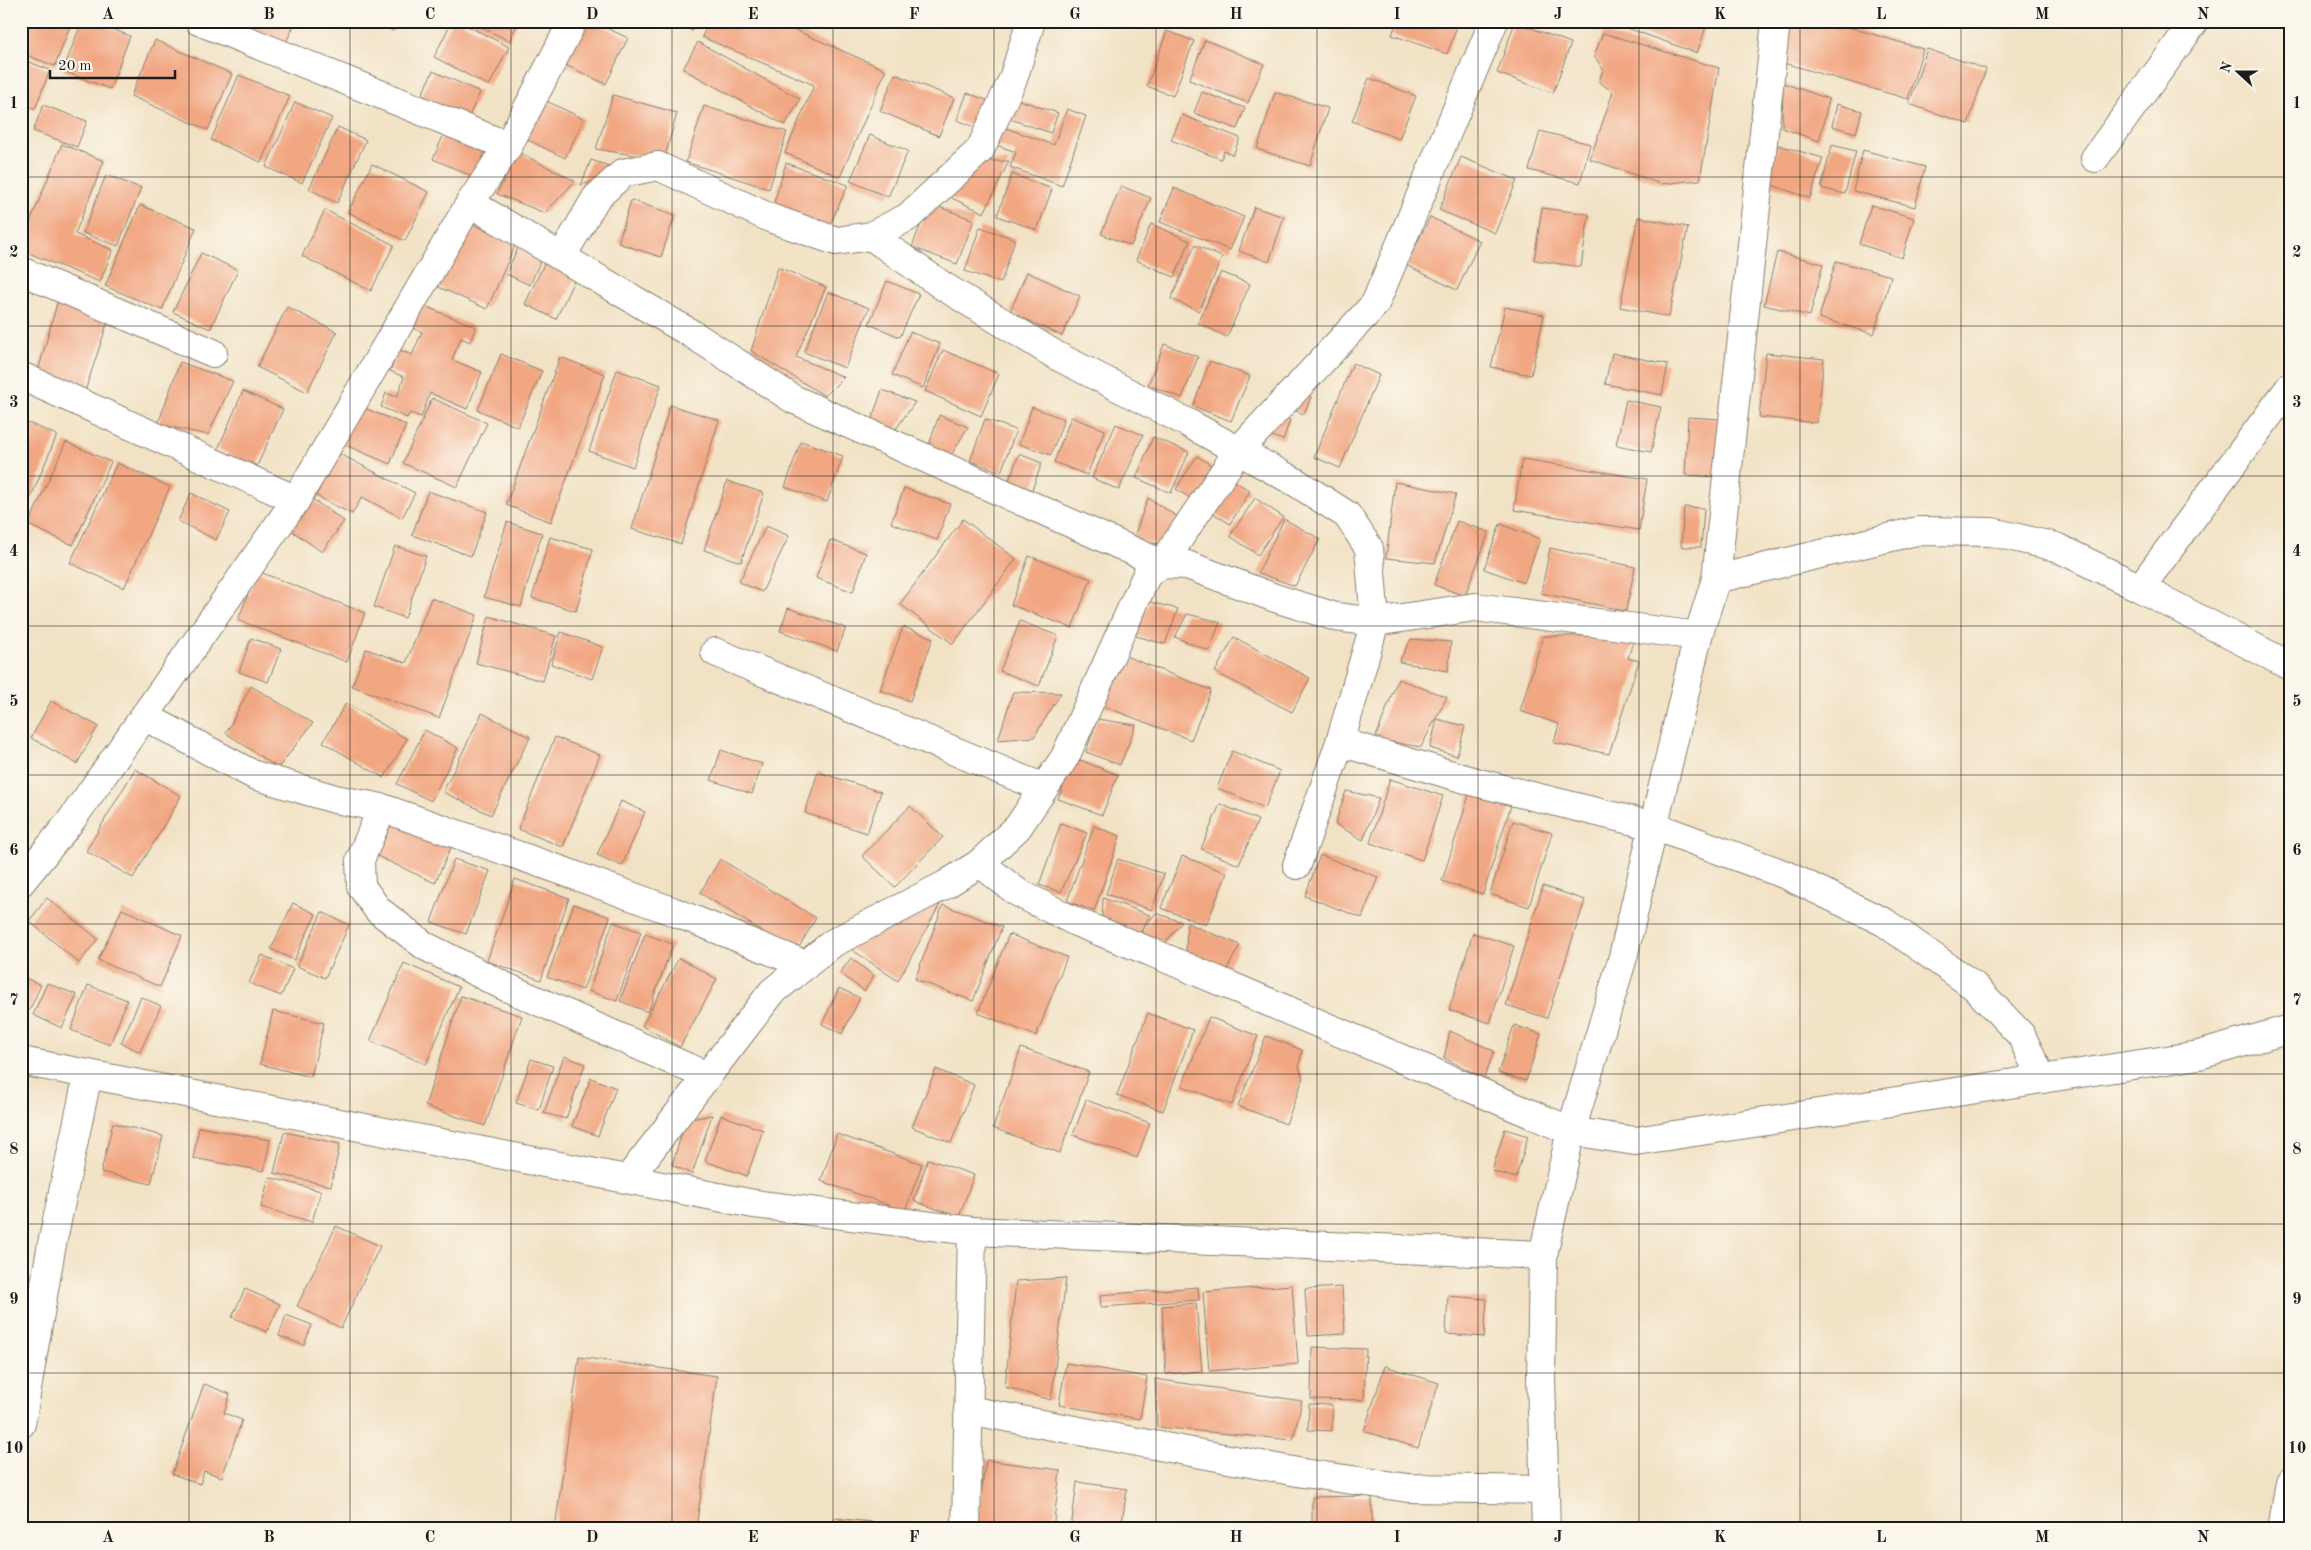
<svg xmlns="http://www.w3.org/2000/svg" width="2311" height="1550" font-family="'Old Standard TT',serif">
<rect width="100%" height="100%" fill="#fbf7ec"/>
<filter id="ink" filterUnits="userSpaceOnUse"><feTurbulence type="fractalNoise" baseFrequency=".02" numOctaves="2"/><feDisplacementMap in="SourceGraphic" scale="10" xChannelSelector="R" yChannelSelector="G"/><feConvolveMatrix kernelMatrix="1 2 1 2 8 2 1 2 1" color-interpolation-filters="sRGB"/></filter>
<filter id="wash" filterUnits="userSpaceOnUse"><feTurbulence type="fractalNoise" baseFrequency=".0096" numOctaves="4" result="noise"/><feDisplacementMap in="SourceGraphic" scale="20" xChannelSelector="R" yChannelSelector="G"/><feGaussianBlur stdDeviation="1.12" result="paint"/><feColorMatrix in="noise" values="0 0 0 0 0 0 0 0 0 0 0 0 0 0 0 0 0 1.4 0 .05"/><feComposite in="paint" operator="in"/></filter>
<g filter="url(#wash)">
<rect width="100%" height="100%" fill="#f2e2c5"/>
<g id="blocks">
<g fill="#f2a783">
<polygon points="21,21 72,21 55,66 21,53"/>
<polygon points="82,21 92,21 130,36 110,89 63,71"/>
<polygon points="229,21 296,21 281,53"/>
<polygon points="372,21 397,21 393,31"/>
<polygon points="452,21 458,21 509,47 489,86 434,57"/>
<polygon points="470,21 519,21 509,41"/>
<polygon points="576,21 591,21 628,38 606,84 557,61"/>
<polygon points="674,21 697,21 692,31"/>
<polygon points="709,21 775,21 886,70 840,177 785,153 814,85 702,37"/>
<polygon points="1201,21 1216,21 1214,26"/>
<polygon points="1397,21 1459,21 1447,54 1392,35"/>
<polygon points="1597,21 1610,21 1609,25"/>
<polygon points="1617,21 1708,21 1697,53 1616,24"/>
<polygon points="1788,21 1828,21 1923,49 1908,99 1777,61"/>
<polygon points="1515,22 1571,43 1553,93 1497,73"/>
<polygon points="1167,31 1194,41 1173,96 1147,86"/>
<polygon points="1603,33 1719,68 1700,180 1661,184 1590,159 1613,92 1599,82 1603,69 1594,56"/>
<polygon points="155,40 232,74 208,130 131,96"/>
<polygon points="1205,40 1264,64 1248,103 1189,80"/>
<polygon points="698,42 800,99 785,125 683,69"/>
<polygon points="1927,49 1986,69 1968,124 1909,104"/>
<polygon points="21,59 50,70 35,109 21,103"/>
<polygon points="433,71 480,92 465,125 418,103"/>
<polygon points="895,74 954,98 939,136 880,111"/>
<polygon points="239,75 290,96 261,162 211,140"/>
<polygon points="1369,78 1416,96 1399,139 1352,121"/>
<polygon points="1783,83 1829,99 1819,141 1782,128"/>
<polygon points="1202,92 1245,108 1237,129 1194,113"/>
<polygon points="1275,92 1328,108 1310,166 1257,149"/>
<polygon points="967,93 992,102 982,130 957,120"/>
<polygon points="613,95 677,113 664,160 596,149"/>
<polygon points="536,96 584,119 565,158 518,135"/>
<polygon points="1016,99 1058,113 1051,133 1010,119"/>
<polygon points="295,102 332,118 302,183 266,167"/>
<polygon points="1837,104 1862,111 1856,133 1832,126"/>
<polygon points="43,105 87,121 77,147 33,131"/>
<polygon points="704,106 787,132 769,189 686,162"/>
<polygon points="1067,109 1086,116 1062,186 1010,167 1016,152 996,145 1003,127 1054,145"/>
<polygon points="1182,115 1240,138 1233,155 1224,151 1221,159 1171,140"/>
<polygon points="448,125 489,143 474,177 433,159"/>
<polygon points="338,127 366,140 337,203 309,189"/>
<polygon points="1540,131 1590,144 1580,183 1529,170"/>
<polygon points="870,135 908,151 888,197 850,181"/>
<polygon points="62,144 104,161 75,234 113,250 100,282 21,250 21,244"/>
<polygon points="1778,145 1823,158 1810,198 1768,184"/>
<polygon points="1832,145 1856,151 1845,194 1821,188"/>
<polygon points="1863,150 1925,167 1915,207 1853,191"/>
<polygon points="518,152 575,181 545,213 497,194"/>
<polygon points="1461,157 1517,180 1495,233 1439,210"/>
<polygon points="591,160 612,167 599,180 581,185"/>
<polygon points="981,161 1009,161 984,213 941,193"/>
<polygon points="786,163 848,185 829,227 773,206"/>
<polygon points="372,164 429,192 405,241 348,212"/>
<polygon points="1012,174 1052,189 1037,230 997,216"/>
<polygon points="106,175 141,188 118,246 83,233"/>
<polygon points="1121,186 1151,198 1131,246 1101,234"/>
<polygon points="1174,188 1244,217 1230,250 1160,222"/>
<polygon points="631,200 675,215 661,257 618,243"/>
<polygon points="929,203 974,220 957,264 912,247"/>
<polygon points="140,205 196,228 162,310 105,286"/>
<polygon points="1871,205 1914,218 1902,258 1859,244"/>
<polygon points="1254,207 1284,217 1269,262 1239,251"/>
<polygon points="1542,208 1589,214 1581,267 1534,260"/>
<polygon points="325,210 394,245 371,291 302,256"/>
<polygon points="1430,217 1480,241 1457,290 1406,265"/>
<polygon points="1638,217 1688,227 1669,317 1620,307"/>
<polygon points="465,221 516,243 487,309 436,286"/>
<polygon points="1151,224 1190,241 1174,277 1136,260"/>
<polygon points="980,227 1015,239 1001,283 965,271"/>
<polygon points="519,245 543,255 530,285 506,274"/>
<polygon points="1195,245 1222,257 1199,311 1171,299"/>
<polygon points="1777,252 1823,264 1810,316 1764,305"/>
<polygon points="201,253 238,270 210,329 173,312"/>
<polygon points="1836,261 1891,276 1874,334 1819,318"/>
<polygon points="545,262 576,276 556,319 525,304"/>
<polygon points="778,267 826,287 796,357 844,377 825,396 751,351"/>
<polygon points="1027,272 1080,296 1062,336 1010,312"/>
<polygon points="1221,272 1250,284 1227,337 1198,323"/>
<polygon points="887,281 919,294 900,337 869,324"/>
<polygon points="828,292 869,308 845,368 804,352"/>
<polygon points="58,300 108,321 85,391 38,371"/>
<polygon points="417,303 476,327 470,342 461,338 452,360 482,372 467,409 430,393 421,417 410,413 407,418 381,407 386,393 397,397 404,377 390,371 399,350 412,355 422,332 407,326"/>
<polygon points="287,307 337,332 307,392 257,367"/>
<polygon points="1505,307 1544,315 1531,375 1491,367"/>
<polygon points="910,332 940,344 923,388 892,375"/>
<polygon points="1164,344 1198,357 1182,398 1148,385"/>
<polygon points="943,350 999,374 981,416 925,391"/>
<polygon points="1612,353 1668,364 1662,395 1605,384"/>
<polygon points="1766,353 1824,359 1817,423 1759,417"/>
<polygon points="501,354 542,371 518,427 478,410"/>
<polygon points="560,357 605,374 551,522 506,505"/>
<polygon points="1210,361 1250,376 1231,421 1193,406"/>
<polygon points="180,362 233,381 208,435 158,424"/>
<polygon points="1353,363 1379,375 1340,468 1314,457"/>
<polygon points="617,370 661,385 633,467 589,451"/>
<polygon points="1290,388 1311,397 1304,414 1283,406"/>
<polygon points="882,390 915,402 896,429 871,421"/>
<polygon points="243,391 283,409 257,466 218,449"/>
<polygon points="432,398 487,423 457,487 403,463"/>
<polygon points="1626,400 1661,407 1651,452 1616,445"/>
<polygon points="670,405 719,420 681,544 632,529"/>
<polygon points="359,406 406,425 390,464 343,444"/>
<polygon points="1032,407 1064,419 1051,455 1019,444"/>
<polygon points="1266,411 1290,420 1283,440 1258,431"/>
<polygon points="939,415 968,427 950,457 928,448"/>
<polygon points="1071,417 1105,430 1087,475 1054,462"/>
<polygon points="1688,417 1721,419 1717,477 1685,475"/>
<polygon points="985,419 1016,430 1001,472 970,461"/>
<polygon points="21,420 57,435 23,516 21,515"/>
<polygon points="1116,424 1143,435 1119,490 1092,478"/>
<polygon points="1153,437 1189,452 1171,493 1136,478"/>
<polygon points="801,441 843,456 827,502 785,487"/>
<polygon points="66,442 111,462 73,545 28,525"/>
<polygon points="338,453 415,493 402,518 362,497 352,514 316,496"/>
<polygon points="1019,454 1042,463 1031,492 1008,483"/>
<polygon points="1197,456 1250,491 1230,524 1176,489"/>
<polygon points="1522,459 1647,479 1639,530 1514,510"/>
<polygon points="117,463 170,487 124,588 70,563"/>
<polygon points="727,481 764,493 741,562 704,550"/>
<polygon points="1395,482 1456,494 1435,563 1386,558"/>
<polygon points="904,488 950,504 937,540 891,523"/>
<polygon points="428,491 487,512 471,556 412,535"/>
<polygon points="191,493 230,512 216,540 178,521"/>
<polygon points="309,497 344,521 322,552 288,528"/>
<polygon points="1148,498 1178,517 1166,544 1132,542"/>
<polygon points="1255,498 1283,517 1258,555 1230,536"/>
<polygon points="1684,507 1704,508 1701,547 1681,547"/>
<polygon points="963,519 1016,559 953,644 900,604"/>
<polygon points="1284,519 1320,539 1295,586 1258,573"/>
<polygon points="1457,521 1489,532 1465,596 1434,585"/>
<polygon points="507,522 542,533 521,607 484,597"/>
<polygon points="1500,524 1540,539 1524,583 1484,569"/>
<polygon points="766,526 789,536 762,592 739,582"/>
<polygon points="550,537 593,549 576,611 532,598"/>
<polygon points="830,540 866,553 853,592 816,578"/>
<polygon points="395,546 426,556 405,618 374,607"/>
<polygon points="1550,548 1635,567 1626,611 1541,593"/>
<polygon points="1029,556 1091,579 1072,628 1011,605"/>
<polygon points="257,571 365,613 347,662 238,620"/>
<polygon points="431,598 477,615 439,718 352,686 366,649 406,663"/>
<polygon points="1150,602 1178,609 1165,644 1132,635"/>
<polygon points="788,608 846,628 837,651 780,631"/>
<polygon points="1187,614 1220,622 1209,651 1175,637"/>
<polygon points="489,616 556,636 543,681 476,663"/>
<polygon points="1020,621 1058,636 1039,686 1000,671"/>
<polygon points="903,627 933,638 910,701 880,690"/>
<polygon points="561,632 603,647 592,679 551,664"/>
<polygon points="1543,636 1635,636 1628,658 1639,661 1609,754 1554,743 1559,724 1520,711"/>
<polygon points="1234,637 1310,678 1292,712 1215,672"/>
<polygon points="251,638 281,649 268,682 239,672"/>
<polygon points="1411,639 1451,642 1448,671 1399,662"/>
<polygon points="1123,655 1211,690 1191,740 1103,706"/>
<polygon points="1398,679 1447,697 1421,747 1375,739"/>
<polygon points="251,686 313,723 278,768 226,733"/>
<polygon points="1013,692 1061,693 1034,737 998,740"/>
<polygon points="51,701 98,726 77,764 31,738"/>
<polygon points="346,703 407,739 384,778 323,742"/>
<polygon points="482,713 530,737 491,815 443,792"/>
<polygon points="1097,719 1136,725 1120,765 1086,752"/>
<polygon points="1437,719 1465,726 1457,756 1430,748"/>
<polygon points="425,730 458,748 431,801 397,784"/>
<polygon points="555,737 600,755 563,847 518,829"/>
<polygon points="721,750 762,764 752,794 711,780"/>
<polygon points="1232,751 1280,771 1265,808 1217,788"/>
<polygon points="1075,758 1118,775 1102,815 1058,799"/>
<polygon points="135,769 181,796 133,878 86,851"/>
<polygon points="818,772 881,792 867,833 805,813"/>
<polygon points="1390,779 1443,796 1422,860 1370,843"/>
<polygon points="1471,789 1512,802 1483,894 1442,881"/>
<polygon points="1346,791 1379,798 1363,840 1335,824"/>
<polygon points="621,801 645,812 622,866 597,855"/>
<polygon points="1220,804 1258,820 1239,865 1201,849"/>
<polygon points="910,806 943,837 895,887 862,856"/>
<polygon points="394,818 452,845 435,883 377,856"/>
<polygon points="1513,821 1552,833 1529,907 1490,894"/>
<polygon points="1061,823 1087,833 1061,892 1039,885"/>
<polygon points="1094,826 1120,836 1094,911 1067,901"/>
<polygon points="1320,855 1378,877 1362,918 1305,896"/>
<polygon points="1182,856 1227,873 1206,925 1161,908"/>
<polygon points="454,859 490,871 466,934 431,922"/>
<polygon points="720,859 816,918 796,952 700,893"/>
<polygon points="1118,859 1164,874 1152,910 1106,894"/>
<polygon points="515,879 569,898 541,980 487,961"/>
<polygon points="1543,886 1585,900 1547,1018 1506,1005"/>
<polygon points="944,897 898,981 848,947"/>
<polygon points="47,898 98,939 79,963 29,921"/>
<polygon points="1103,898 1150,915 1139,935 1102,918"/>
<polygon points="293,903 316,914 294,960 271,949"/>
<polygon points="574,904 610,917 583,990 547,977"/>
<polygon points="943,905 1002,927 973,1001 915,979"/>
<polygon points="122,909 182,936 160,987 98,960"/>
<polygon points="322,912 349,925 325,978 297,966"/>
<polygon points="1156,913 1182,922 1165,943 1139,935"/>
<polygon points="613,922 641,932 617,1001 589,991"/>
<polygon points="1187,923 1240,945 1227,969 1186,954"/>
<polygon points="1473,933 1514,946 1490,1023 1449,1010"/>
<polygon points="645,934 673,944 648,1012 620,1001"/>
<polygon points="1009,934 1067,957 1036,1036 978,1013"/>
<polygon points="262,955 293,969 281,996 249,983"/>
<polygon points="679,958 717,979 680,1047 642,1026"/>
<polygon points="851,958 874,976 864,991 840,973"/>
<polygon points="404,963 459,987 426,1064 370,1041"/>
<polygon points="21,976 41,985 29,1011 21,1008"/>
<polygon points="47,983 77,995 62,1028 33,1015"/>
<polygon points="88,985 127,1000 110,1045 71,1030"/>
<polygon points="839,988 860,998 842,1034 822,1024"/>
<polygon points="461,996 522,1016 485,1126 425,1106"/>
<polygon points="141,997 161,1006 140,1052 121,1043"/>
<polygon points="273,1011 324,1023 311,1077 260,1064"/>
<polygon points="1148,1013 1193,1030 1163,1111 1117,1095"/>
<polygon points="1209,1017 1258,1036 1232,1105 1182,1086"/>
<polygon points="1514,1025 1541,1034 1526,1081 1498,1073"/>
<polygon points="1450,1031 1494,1051 1484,1078 1444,1058"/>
<polygon points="1266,1036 1302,1050 1299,1066 1303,1079 1286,1124 1238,1106"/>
<polygon points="1021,1048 1089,1072 1060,1153 993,1128"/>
<polygon points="564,1056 585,1064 566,1119 544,1113"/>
<polygon points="531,1059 553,1066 539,1110 516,1103"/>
<polygon points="936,1069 974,1085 951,1143 912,1127"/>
<polygon points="591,1078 616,1088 598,1136 572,1126"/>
<polygon points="1086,1100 1150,1123 1137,1158 1073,1135"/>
<polygon points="712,1115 692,1174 672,1165 686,1120"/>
<polygon points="721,1115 763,1130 747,1176 705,1161"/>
<polygon points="113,1123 163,1136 151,1184 101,1172"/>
<polygon points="199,1127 270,1140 264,1171 193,1158"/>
<polygon points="1505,1129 1528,1136 1516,1178 1492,1171"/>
<polygon points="284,1132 340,1144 331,1186 274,1173"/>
<polygon points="837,1134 922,1164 905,1211 821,1181"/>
<polygon points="928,1159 974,1175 959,1217 914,1201"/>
<polygon points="269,1177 321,1191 312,1222 261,1207"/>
<polygon points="336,1226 380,1246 341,1328 297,1306"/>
<polygon points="1066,1278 1051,1400 1005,1387 1016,1281"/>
<polygon points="1292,1285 1298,1364 1209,1371 1203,1292"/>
<polygon points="1198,1287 1199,1300 1101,1307 1100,1295"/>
<polygon points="1342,1287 1345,1334 1308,1336 1305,1289"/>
<polygon points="245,1289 280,1304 267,1332 232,1317"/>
<polygon points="1448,1296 1487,1299 1484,1337 1446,1334"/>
<polygon points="1196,1303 1202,1371 1166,1374 1162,1306"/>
<polygon points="286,1315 312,1325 304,1345 279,1336"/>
<polygon points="1312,1347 1366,1349 1364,1400 1311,1399"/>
<polygon points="579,1357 717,1376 696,1529 555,1529"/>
<polygon points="1066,1363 1147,1377 1140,1419 1059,1405"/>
<polygon points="1385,1366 1439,1383 1418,1448 1364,1431"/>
<polygon points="1155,1379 1302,1401 1293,1440 1157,1427"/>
<polygon points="204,1384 230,1394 224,1413 242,1420 222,1477 204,1471 200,1484 172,1474"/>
<polygon points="1309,1404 1332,1405 1332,1431 1308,1430"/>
<polygon points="986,1460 1060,1470 1053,1529 976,1529"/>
<polygon points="1077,1482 1127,1489 1121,1529 1071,1529"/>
<polygon points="1372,1496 1372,1529 1312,1529 1312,1497"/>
<polygon points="834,1518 881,1523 880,1529 833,1529"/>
</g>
</g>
</g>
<g filter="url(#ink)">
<use href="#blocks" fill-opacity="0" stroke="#877f70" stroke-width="1"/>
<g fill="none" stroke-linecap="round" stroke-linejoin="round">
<g stroke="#877f70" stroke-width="30">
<g id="minor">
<polyline points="199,21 508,146"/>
<polyline points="2095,158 2195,21"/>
<polyline points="470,203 692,334 793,399 1162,564 1187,565 1275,598 1336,617 1375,622 1475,607 1698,636"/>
<polyline points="871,236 943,286 1057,356 1188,423 1297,483 1347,515 1369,548 1375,622 1340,742 1297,865"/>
<polyline points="562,256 596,198 623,173 658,166 770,218 836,241 871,236 908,217 980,150 1013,79 1031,21"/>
<polyline points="21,271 213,353"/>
<polyline points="21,376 296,500"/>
<polyline points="1716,579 1917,531 1992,532 2056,547 2140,588 2290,666"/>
<polyline points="2140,588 2290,387"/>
<polyline points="715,652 1044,788"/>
<polyline points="144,716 254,775 335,799 382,808 560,870 672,911 806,965"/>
<polyline points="1340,742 1479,783 1654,826 1786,875 1884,922 1974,986 2021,1035 2042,1079"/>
<polyline points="382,808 360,860 361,886 378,910 425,946 504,986 707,1076"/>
<polyline points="980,863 1017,892 1076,922 1151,952 1571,1131 1635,1141 2199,1055 2290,1029"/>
<polyline points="21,882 70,822 296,500 470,203 508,146 573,21"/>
<polyline points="21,1061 754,1204 972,1231 1543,1255"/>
<polyline points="628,1179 772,992 833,943 945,885 980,863 1018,827 1065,757 1147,574 1162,564 1238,451 1375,304 1494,21"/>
<polyline points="968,1410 1303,1473 1408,1488 1545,1490"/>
<polyline points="21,1424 51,1249 88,1074"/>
<polyline points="966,1529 972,1231"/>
<polyline points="1546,1529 1541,1380 1543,1255 1571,1131 1623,957 1698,636 1716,579 1776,21"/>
<polyline points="2282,1529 2290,1482"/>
</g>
</g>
<use href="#minor" stroke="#fff" stroke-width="28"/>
</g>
</g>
<path fill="none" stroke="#1c1c1c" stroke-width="1" stroke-opacity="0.55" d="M 189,21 L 189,1529M 350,21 L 350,1529M 511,21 L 511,1529M 672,21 L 672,1529M 833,21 L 833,1529M 994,21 L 994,1529M 1156,21 L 1156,1529M 1317,21 L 1317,1529M 1478,21 L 1478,1529M 1639,21 L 1639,1529M 1800,21 L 1800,1529M 1961,21 L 1961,1529M 2122,21 L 2122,1529M 21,177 L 2290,177M 21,326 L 2290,326M 21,476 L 2290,476M 21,626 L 2290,626M 21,775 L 2290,775M 21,924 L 2290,924M 21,1074 L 2290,1074M 21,1224 L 2290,1224M 21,1373 L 2290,1373"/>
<rect width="2311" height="1550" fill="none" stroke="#fbf7ec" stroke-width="55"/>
<g transform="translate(2238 72) rotate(291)" stroke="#fbf7ec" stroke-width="4" paint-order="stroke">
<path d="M0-4L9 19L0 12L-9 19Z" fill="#1c1c1c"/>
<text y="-8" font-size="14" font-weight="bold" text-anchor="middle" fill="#1c1c1c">N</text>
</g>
<path d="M50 70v8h125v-8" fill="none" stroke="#1c1c1c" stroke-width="2.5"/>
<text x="58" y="70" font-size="15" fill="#1c1c1c" stroke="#fbf7ec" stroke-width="4" paint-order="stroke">20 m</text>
<rect x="28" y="28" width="2256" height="1494" fill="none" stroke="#1c1c1c" stroke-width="2"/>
<g font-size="16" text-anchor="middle" font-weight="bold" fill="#1c1c1c">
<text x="108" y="19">A</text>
<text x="269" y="19">B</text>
<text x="430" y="19">C</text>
<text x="592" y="19">D</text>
<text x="753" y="19">E</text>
<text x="914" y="19">F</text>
<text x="1075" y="19">G</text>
<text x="1236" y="19">H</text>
<text x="1397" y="19">I</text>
<text x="1558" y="19">J</text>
<text x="1720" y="19">K</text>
<text x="1881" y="19">L</text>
<text x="2042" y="19">M</text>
<text x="2203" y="19">N</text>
<text x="14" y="108">1</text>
<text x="2297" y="108">1</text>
<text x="14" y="257">2</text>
<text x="2297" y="257">2</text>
<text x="14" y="407">3</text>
<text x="2297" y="407">3</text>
<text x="14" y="556">4</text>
<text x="2297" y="556">4</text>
<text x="14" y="706">5</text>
<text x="2297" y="706">5</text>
<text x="14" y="855">6</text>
<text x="2297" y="855">6</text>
<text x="14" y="1005">7</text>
<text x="2297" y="1005">7</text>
<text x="14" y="1154">8</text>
<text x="2297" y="1154">8</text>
<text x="14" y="1304">9</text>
<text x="2297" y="1304">9</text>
<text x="14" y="1453">10</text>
<text x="2297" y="1453">10</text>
<text x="108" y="1542">A</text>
<text x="269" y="1542">B</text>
<text x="430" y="1542">C</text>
<text x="592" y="1542">D</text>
<text x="753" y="1542">E</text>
<text x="914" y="1542">F</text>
<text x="1075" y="1542">G</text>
<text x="1236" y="1542">H</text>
<text x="1397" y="1542">I</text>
<text x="1558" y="1542">J</text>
<text x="1720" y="1542">K</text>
<text x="1881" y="1542">L</text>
<text x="2042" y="1542">M</text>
<text x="2203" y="1542">N</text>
</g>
</svg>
